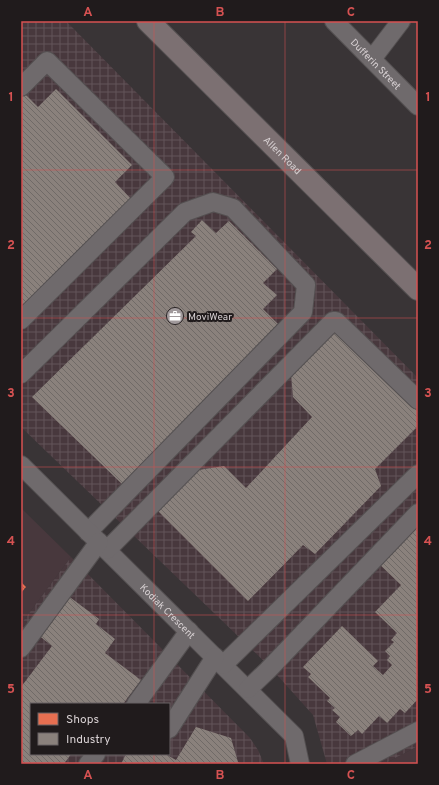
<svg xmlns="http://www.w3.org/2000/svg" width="439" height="785" font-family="Overpass,sans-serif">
<defs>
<pattern id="industrial-grid" width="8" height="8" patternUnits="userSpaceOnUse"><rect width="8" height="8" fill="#48383d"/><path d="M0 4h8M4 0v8" fill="none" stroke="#625458"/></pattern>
<pattern id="shops-back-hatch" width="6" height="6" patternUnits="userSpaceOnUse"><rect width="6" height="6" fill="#e76f51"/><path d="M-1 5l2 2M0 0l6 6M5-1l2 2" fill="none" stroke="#b5604c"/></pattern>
<pattern id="industry-back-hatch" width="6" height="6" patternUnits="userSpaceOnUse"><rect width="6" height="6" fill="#8a817c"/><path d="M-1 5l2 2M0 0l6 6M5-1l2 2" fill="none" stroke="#706a67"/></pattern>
</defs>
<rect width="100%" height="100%" fill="#393436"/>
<g fill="#48383d">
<polygon points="21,508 71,557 21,624"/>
<polygon points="418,746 418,764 384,764"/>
</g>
<g fill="url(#industrial-grid)" fill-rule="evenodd">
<polygon points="21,21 66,21 418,378 418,746 384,764 327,764 313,715 268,665 21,427"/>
<path d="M 71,557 L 250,738 L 258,750 L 264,764 L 21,764 L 21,624 ZM 31,704 L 169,704 L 169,754 L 31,754 Z"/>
</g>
<polygon fill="url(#shops-back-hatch)" points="21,582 26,587 21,593"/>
<g fill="url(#industry-back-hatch)">
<polygon points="56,89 132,165 115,182 132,200 21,309 21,96 24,93 38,107"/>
<polygon points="202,220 216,233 229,221 277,269 263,283 277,295 263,309 281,327 123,485 32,397 196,236 191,232"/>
<polygon points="334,327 418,410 418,426 375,469 381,486 315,554 303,545 248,601 155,508 192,471 224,466 246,488 312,417 293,397 291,373"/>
<polygon points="418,515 418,699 405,713 400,709 387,723 379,716 362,734 358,730 351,736 336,722 340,717 332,710 335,708 327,701 330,698 308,677 311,674 303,667 342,626 378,661 373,666 383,675 392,665 387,660 390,656 385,651 394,642 391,640 397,633 375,612 401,585 375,560"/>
<polygon points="67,595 99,619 96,624 115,639 105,653 141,680 123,704 31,704 31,754 71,754 64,764 24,764 21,762 21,687 52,646 37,634"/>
<polygon points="196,727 231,738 238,762 241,764 121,764 126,754 165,754 176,760"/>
</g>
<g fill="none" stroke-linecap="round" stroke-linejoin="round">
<g stroke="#545051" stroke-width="20">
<g id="minor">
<path id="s1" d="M 334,21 L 418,106"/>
<polyline points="372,59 401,21"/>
<polyline points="21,87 47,61 165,177 21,320"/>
<polyline points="21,374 185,212 213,202 233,208 306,285 303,312 88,532"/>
<path id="s2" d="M 21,465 L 294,736 L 300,764"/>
<polyline points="107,550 333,321 336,321 418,400"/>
<polyline points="21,648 99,542"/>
<polyline points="223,665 418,474"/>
<polyline points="248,689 268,670 418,513"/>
<polyline points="136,704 189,631"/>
<polyline points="169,729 215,657"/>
<polyline points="88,764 96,754"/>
<polyline points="355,764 418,731"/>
</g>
</g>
<g stroke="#545051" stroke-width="24">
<g id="major">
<path id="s3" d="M 148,21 L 418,289"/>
</g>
</g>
<use href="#minor" stroke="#6f6a6c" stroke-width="18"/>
<use href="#major" stroke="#7c7072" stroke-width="22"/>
</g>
<path fill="none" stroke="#d65252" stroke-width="1" stroke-opacity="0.55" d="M 154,21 L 154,704M 285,21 L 285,764M 21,170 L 418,170M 21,318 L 418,318M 21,467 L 418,467M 21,615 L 418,615M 154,754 L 154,764"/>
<defs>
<g id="office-disc" transform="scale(0.9)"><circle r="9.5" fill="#a0999b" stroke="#201b1c"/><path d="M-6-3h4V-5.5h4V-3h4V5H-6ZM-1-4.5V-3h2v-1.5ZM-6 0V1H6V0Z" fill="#fff"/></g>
</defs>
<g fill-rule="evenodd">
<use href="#office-disc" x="175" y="316"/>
</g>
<g text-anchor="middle" stroke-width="4" stroke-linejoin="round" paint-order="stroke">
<g font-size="10" fill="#d7d0d2" stroke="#201b1c">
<text dy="4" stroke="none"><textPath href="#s1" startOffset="60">Dufferin Street</textPath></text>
<text dy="4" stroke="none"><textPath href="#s3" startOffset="190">Allen Road</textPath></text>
<text dy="4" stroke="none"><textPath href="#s2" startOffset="207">Kodiak Crescent</textPath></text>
</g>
<g font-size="10" fill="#d7d0d2" stroke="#201b1c" text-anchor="start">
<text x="188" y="320">MoviWear</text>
</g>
</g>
<rect width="439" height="785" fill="none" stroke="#201b1c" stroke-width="44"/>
<rect x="30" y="703" width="140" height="52" fill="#201b1c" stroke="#696365"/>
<rect x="38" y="713" width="20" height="12" fill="#e76f51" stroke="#696365"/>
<text x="66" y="723" font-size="12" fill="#d7d0d2">Shops</text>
<rect x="38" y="733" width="20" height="12" fill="#8a817c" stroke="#696365"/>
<text x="66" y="743" font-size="12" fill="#d7d0d2">Industry</text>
<rect x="22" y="22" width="395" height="741" fill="none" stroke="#d65252" stroke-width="1.5"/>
<g font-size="13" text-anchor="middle" font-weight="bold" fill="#d65252">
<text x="88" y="16">A</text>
<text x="220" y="16">B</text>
<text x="351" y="16">C</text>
<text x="11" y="101">1</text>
<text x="428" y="101">1</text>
<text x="11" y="249">2</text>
<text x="428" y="249">2</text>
<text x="11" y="397">3</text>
<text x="428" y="397">3</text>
<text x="11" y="545">4</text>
<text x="428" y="545">4</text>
<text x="11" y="693">5</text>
<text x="428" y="693">5</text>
<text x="88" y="779">A</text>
<text x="220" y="779">B</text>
<text x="351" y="779">C</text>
</g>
</svg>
